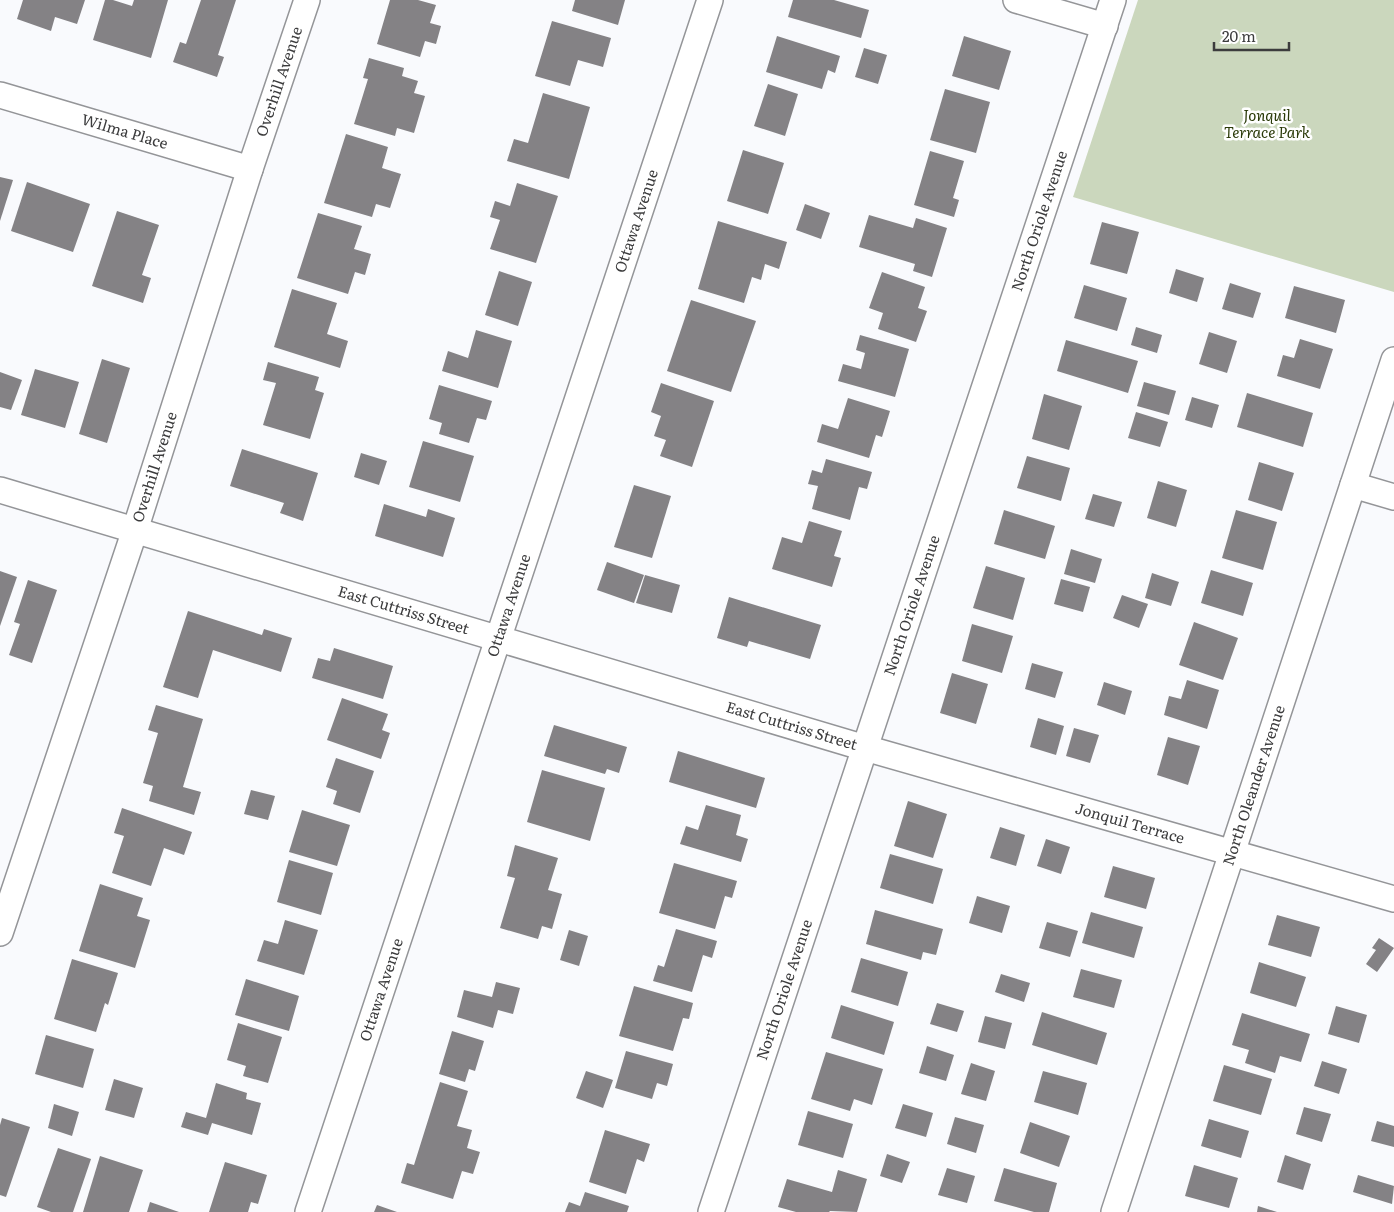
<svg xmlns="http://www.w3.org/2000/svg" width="1394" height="1212" font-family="Literata,serif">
<rect width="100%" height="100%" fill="#f9fafd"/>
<polygon fill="#cbd7bd" points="1138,0 1394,0 1394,292 1073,197"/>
<g fill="#848285">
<polygon points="23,0 85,0 77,24 55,17 51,31 17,19"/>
<polygon points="105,0 113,0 132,6 134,0 168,0 151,58 93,40"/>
<polygon points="201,0 236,0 218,55 224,57 217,77 173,62 180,42 186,44"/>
<polygon points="390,0 418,0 436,5 430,23 441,26 436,44 425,41 420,57 377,44"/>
<polygon points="575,0 625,0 618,25 572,11"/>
<polygon points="793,0 834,0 869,10 861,38 788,17"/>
<polygon points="552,21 611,38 603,67 578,60 570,86 535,76"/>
<polygon points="777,36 840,56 835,73 828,70 822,89 766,72"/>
<polygon points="964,36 1011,51 999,90 952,76"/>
<polygon points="864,48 887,55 878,84 855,77"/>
<polygon points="369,58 404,68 402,76 418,81 414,93 425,96 414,133 397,128 395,136 354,124 368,79 363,78"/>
<polygon points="768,84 798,94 785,136 754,126"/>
<polygon points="945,89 990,102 976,153 930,140"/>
<polygon points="543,93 590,107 569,179 507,161 514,139 528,143"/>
<polygon points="346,134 388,147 382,168 401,174 390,208 376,204 372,217 324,203"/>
<polygon points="743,150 784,163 768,214 727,201"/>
<polygon points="930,151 964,161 953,198 959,200 954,217 914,205"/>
<polygon points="0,177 13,180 0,221"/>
<polygon points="27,182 90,204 73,252 11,231"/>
<polygon points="517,183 558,196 536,263 490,249 500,220 490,217 495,201 510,206"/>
<polygon points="805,204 830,213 821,239 796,230"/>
<polygon points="117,211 159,225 142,275 151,278 143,303 92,286"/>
<polygon points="318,213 362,226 354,249 371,254 365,275 355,272 348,294 297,278"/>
<polygon points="869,215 913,228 916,218 947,228 932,277 913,271 915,264 859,247"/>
<polygon points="718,221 787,242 779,269 765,264 761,280 752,277 744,303 698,289"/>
<polygon points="1102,222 1139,232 1127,274 1090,264"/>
<polygon points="1176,269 1204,278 1197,302 1169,293"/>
<polygon points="499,271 532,282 518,326 485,315"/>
<polygon points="882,272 925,287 918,308 927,311 916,342 878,329 883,313 869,308"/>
<polygon points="1230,283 1261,293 1253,318 1222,309"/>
<polygon points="1084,285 1127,298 1117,331 1074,318"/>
<polygon points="1294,286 1345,300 1336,333 1285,318"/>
<polygon points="292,289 337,303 327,334 348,341 340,368 274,347"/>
<polygon points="691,300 756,321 731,392 667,371"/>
<polygon points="1136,327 1162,335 1157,353 1131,345"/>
<polygon points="476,330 512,341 498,388 442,371 448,351 468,358"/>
<polygon points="1209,332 1237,341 1227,373 1199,364"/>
<polygon points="860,335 909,349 895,397 838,381 843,364 861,369 865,353 856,350"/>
<polygon points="1300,339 1333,349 1320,389 1277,376 1283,355 1294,358"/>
<polygon points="1066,340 1138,361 1128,393 1057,371"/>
<polygon points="102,359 130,368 107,443 79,434"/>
<polygon points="268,362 319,377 315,390 324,393 310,439 263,425 276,383 263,380"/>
<polygon points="35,369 79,382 65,428 21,415"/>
<polygon points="0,372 22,380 11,410 0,407"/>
<polygon points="1144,382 1176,391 1169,415 1137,406"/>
<polygon points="661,383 714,401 692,467 660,456 666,440 654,436 661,416 651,412"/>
<polygon points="439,385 492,401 486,420 477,418 469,443 439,434 442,423 429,419"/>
<polygon points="1247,393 1313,413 1303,447 1237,427"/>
<polygon points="1044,394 1082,406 1069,450 1032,439"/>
<polygon points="1192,397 1219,405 1212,428 1185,420"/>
<polygon points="848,398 890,411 882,437 876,435 869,458 817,442 822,424 838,429"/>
<polygon points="1136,412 1168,422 1160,447 1128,438"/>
<polygon points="423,441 474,456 460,502 409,487"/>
<polygon points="242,449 318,473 303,521 280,513 284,503 230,486"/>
<polygon points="361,453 387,461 379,485 354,477"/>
<polygon points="1027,456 1070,468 1061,501 1017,488"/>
<polygon points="826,459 872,472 867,489 859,487 850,520 812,509 818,486 808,484 812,470 822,473"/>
<polygon points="1259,462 1294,473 1282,511 1248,500"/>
<polygon points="1158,481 1187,490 1176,527 1147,518"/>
<polygon points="634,485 671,496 652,558 614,547"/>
<polygon points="1093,494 1122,502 1114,527 1085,519"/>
<polygon points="384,504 426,517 428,509 455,518 443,557 375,536"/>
<polygon points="1004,510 1055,526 1045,559 994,544"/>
<polygon points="1236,510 1277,522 1263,570 1222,558"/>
<polygon points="809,521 842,531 834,556 841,558 832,587 772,569 782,537 802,543"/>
<polygon points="1071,549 1102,559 1095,583 1064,574"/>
<polygon points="607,562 644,575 634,603 597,590"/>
<polygon points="986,566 1025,578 1013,620 973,608"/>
<polygon points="1211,570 1253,583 1243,616 1201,603"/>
<polygon points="0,571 17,577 0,626"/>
<polygon points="1152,573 1179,582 1171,606 1145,598"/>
<polygon points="645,575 680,585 672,613 636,603"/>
<polygon points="1061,579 1090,587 1083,612 1054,604"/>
<polygon points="28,580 57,590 32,663 9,655 20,624 14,622"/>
<polygon points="1122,595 1148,604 1139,628 1113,618"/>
<polygon points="729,597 821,625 810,659 749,641 747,647 717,638"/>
<polygon points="188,611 262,635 264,629 292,638 281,672 213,650 198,698 163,687"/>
<polygon points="1194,622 1238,638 1223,680 1179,665"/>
<polygon points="972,624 1013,636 1002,673 962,661"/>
<polygon points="334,648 393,666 383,699 312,678 318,658 330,661"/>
<polygon points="1032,663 1063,672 1055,698 1025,689"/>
<polygon points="952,673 988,684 976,724 940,713"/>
<polygon points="1187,680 1219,690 1207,729 1164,715 1169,696 1181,699"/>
<polygon points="1104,682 1132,691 1125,715 1097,705"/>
<polygon points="342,698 388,714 382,730 390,733 381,759 327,740"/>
<polygon points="156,705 203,719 183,787 201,792 194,815 149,801 153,786 143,783 158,733 148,730"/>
<polygon points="1038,718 1064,726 1056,755 1030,747"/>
<polygon points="554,725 627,747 619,773 607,769 605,774 544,756"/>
<polygon points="1074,728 1099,735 1090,763 1066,756"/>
<polygon points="1168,737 1200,746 1188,785 1157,775"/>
<polygon points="678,751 765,778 756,808 669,782"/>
<polygon points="336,758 374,771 360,813 333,804 337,791 326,787"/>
<polygon points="542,770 605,788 590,841 527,822"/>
<polygon points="251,790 275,796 268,820 244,814"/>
<polygon points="908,801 947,814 933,858 894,846"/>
<polygon points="706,805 741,815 736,835 748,839 741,862 680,844 686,826 698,830"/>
<polygon points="122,808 192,832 184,855 164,848 151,886 112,873 124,836 114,833"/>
<polygon points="302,810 350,825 337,866 289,852"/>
<polygon points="1000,827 1025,835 1016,866 990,858"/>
<polygon points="1046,839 1070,847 1061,874 1037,866"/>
<polygon points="515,845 558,858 548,890 562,894 552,929 542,926 538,939 500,928 515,878 507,876"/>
<polygon points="890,854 943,869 933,904 880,888"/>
<polygon points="289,860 333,873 321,915 277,902"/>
<polygon points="674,863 737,881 732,898 725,896 715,929 659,913"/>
<polygon points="1113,866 1155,878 1146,909 1104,897"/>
<polygon points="100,884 143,898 137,916 150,920 135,968 79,951"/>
<polygon points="977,896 1010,906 1002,933 969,923"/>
<polygon points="875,910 943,929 936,955 923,952 921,960 866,944"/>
<polygon points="1091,912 1143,927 1134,958 1082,943"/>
<polygon points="1277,915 1320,927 1311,957 1268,945"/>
<polygon points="285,920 318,930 304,975 257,961 264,940 278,944"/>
<polygon points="1047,922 1078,931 1070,957 1039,948"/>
<polygon points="676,929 717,941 712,958 703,955 692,992 653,981 658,965 664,967"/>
<polygon points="569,930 588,936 579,966 560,960"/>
<polygon points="1379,938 1394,948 1377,972 1366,964 1376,950 1372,948"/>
<polygon points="861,958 908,972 898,1006 851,992"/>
<polygon points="72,959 118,973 108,1005 105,1003 96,1032 54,1019"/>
<polygon points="1259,962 1306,977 1296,1007 1250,993"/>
<polygon points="1081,969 1122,980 1114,1008 1073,997"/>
<polygon points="1001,974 1030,983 1024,1002 995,992"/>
<polygon points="246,979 299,996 289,1031 235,1015"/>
<polygon points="496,982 520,988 513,1014 498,1010 493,1028 457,1017 464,990 492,997"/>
<polygon points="634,986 693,1003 689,1019 683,1018 673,1051 619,1036"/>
<polygon points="937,1003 964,1011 957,1032 930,1024"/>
<polygon points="841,1005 894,1022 884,1055 831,1038"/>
<polygon points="1336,1006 1367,1015 1359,1043 1328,1034"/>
<polygon points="1042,1012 1107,1033 1097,1065 1032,1045"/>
<polygon points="1242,1013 1310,1034 1301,1062 1280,1056 1275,1073 1245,1063 1249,1050 1232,1045"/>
<polygon points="985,1016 1012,1023 1005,1049 978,1042"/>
<polygon points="238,1023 282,1037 268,1083 243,1076 246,1066 227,1060"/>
<polygon points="452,1031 484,1041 475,1071 469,1069 465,1082 439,1074"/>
<polygon points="46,1035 94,1049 83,1088 35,1074"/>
<polygon points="927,1046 954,1055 946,1081 919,1073"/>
<polygon points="626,1051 673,1064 667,1086 657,1083 652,1099 615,1088"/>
<polygon points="826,1052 883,1069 872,1105 854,1099 850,1111 811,1099"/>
<polygon points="1322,1061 1347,1069 1339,1094 1314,1086"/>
<polygon points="971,1063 995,1071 986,1101 961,1094"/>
<polygon points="1224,1065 1272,1079 1261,1115 1213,1101"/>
<polygon points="586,1071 613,1080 603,1108 576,1098"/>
<polygon points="1043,1071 1087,1083 1078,1115 1034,1102"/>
<polygon points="114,1079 143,1088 134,1118 105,1110"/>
<polygon points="440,1082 468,1091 457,1126 472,1130 467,1148 480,1152 473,1174 462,1171 453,1199 401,1183 407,1163 414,1165"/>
<polygon points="216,1083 247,1093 246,1099 261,1103 252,1135 212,1123 208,1135 181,1127 186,1112 206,1118"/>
<polygon points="54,1104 79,1112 72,1136 48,1128"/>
<polygon points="903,1104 933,1113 926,1137 895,1128"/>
<polygon points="1304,1107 1331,1114 1322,1142 1296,1134"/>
<polygon points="808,1111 853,1124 843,1158 798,1145"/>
<polygon points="955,1117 984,1125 976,1153 947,1144"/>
<polygon points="2,1118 30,1127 6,1197 0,1195 0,1125"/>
<polygon points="1209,1119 1249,1131 1241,1158 1201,1146"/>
<polygon points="1377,1121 1394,1126 1394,1147 1371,1141"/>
<polygon points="1030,1122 1070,1136 1059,1167 1020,1153"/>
<polygon points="605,1130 650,1144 644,1162 637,1159 626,1194 589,1182"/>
<polygon points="58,1148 91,1159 73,1212 51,1212 37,1207"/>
<polygon points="887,1154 910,1162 902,1183 880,1176"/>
<polygon points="1285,1155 1311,1164 1303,1190 1277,1182"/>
<polygon points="100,1156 143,1170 129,1212 83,1212"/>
<polygon points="225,1162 267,1175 258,1204 251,1202 248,1212 209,1212"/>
<polygon points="1194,1165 1238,1178 1229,1208 1185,1196"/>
<polygon points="947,1168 975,1176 967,1203 938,1195"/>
<polygon points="1004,1168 1057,1183 1049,1212 1034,1212 994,1201"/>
<polygon points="838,1170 867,1179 857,1212 830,1211 829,1212 796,1212 778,1207 787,1179 832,1192"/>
<polygon points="1358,1175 1394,1186 1392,1204 1353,1192"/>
<polygon points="585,1192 629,1206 627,1212 565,1212 569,1202 580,1206"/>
<polygon points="150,1202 179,1212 147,1212"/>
<polygon points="377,1205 397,1212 374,1212"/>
<polygon points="1258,1206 1277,1212 1257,1212"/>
</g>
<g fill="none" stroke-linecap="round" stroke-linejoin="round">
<g stroke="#949598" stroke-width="28">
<g id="minor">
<polyline points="1016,0 1105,26"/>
<path id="s1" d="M 0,95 L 250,169"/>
<polyline points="1353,485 1394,497"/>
<path id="s2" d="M 0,490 L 865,748 L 1394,899"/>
<path id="s3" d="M 0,933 L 135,530 L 250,169 L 307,0"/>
<path id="s4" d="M 308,1212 L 710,0"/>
<path id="s5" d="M 711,1212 L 1113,0"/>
<path id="s6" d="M 1114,1212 L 1394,360"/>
</g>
</g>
<use href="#minor" stroke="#fff" stroke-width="25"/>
</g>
<g text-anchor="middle" stroke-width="5" stroke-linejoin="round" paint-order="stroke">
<g font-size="15" fill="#3c3c3d" stroke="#fff">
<text dy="5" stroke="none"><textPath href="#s3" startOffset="896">Overhill Avenue</textPath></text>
<text dy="5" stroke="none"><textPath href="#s1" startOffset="130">Wilma Place</textPath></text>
<text dy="5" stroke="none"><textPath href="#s4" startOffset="1044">Ottawa Avenue</textPath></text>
<text dy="5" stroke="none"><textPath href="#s5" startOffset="1044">North Oriole Avenue</textPath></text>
<text dy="5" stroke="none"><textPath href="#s3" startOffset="491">Overhill Avenue</textPath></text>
<text dy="5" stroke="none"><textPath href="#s4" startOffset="639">Ottawa Avenue</textPath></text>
<text dy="5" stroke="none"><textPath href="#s5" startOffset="639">North Oriole Avenue</textPath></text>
<text dy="5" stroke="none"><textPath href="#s2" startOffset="421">East Cuttriss Street</textPath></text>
<text dy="5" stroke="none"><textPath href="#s2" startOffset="826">East Cuttriss Street</textPath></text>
<text dy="5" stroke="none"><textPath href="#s6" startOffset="449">North Oleander Avenue</textPath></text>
<text dy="5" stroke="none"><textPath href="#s2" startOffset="1178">Jonquil Terrace</textPath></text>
<text dy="5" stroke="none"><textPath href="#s4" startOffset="234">Ottawa Avenue</textPath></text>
<text dy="5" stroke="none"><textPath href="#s5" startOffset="234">North Oriole Avenue</textPath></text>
</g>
<g font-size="15" font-style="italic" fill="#293907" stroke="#fff">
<text x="1267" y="121">Jonquil<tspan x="1267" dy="17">Terrace Park</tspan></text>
</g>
</g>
<path d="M1214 42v8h75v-8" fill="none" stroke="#3c3c3d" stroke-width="2.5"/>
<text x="1222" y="42" font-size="15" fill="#3c3c3d" stroke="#ffffff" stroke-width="4" paint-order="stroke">20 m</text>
</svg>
